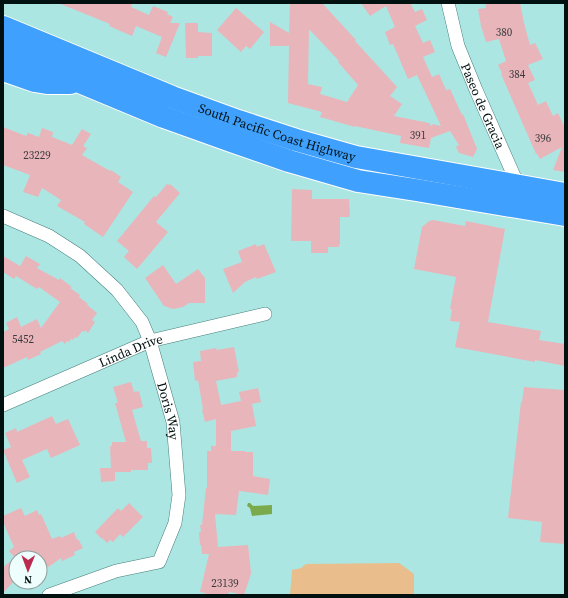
<svg xmlns="http://www.w3.org/2000/svg" width="568" height="598" font-family="'Source Serif 4',serif">
<rect width="100%" height="100%" fill="#ace6e2"/>
<polygon fill="#e9be8c" points="399,563 414,574 414,595 290,595 292,570 301,568 306,564"/>
<polygon fill="#7baa4c" points="248,503 250,503 253,506 272,505 272,514 252,516 250,508 247,506"/>
<g fill="#e8b5bb" fill-rule="evenodd">
<polygon points="58,3 132,3 131,7 149,15 153,6 168,12 167,14 173,17 170,23 180,23 166,57 156,53 162,37 136,26 132,36 109,26 110,24"/>
<path d="M 290,3 L 322,3 L 356,40 L 355,41 L 397,87 L 390,96 L 402,104 L 394,116 L 429,123 L 431,126 L 433,124 L 441,126 L 417,75 L 408,79 L 393,44 L 390,45 L 385,32 L 395,27 L 386,6 L 370,16 L 361,3 L 410,3 L 415,12 L 422,9 L 427,20 L 415,26 L 423,43 L 430,40 L 435,52 L 423,57 L 432,77 L 439,74 L 446,90 L 450,89 L 462,115 L 463,114 L 477,149 L 473,157 L 459,153 L 456,147 L 459,145 L 450,131 L 431,138 L 429,148 L 400,143 L 401,136 L 355,126 L 355,127 L 320,117 L 322,112 L 288,103 L 289,46 L 270,46 L 270,22 L 289,33 ZM 309,29 L 339,61 L 338,62 L 358,85 L 347,102 L 320,94 L 322,87 L 308,84 Z"/>
<polygon points="485,3 520,3 524,23 530,45 535,43 543,59 528,65 535,80 528,83 538,105 546,101 553,116 558,113 565,128 565,172 553,170 562,147 540,159 537,154 536,154 501,74 502,73 498,65 506,61 499,39 486,42 481,26 478,9 486,8"/>
<polygon points="236,8 264,32 250,49 246,46 241,52 217,30"/>
<polygon points="185,23 198,23 198,32 212,33 212,56 198,56 198,58 186,58"/>
<polygon points="3,127 26,136 28,133 39,137 42,128 53,132 52,137 72,145 82,129 91,134 83,146 87,148 82,155 110,171 111,170 121,177 118,182 133,192 103,237 84,224 85,222 57,206 61,200 42,188 38,197 23,192 30,175 3,165"/>
<polygon points="167,184 169,185 170,184 180,193 156,222 168,232 137,269 124,257 129,251 117,241 154,196 156,197"/>
<polygon points="292,189 312,190 312,199 349,199 350,217 340,217 340,245 339,245 339,247 328,247 328,253 311,253 311,241 291,241"/>
<polygon points="433,220 465,226 466,221 505,229 488,322 541,331 539,340 565,344 565,366 535,360 535,362 455,347 460,322 450,321 452,309 450,309 456,277 414,269 422,227 429,221"/>
<polygon points="256,244 257,247 264,244 276,272 257,279 256,277 245,282 233,293 223,269 242,262 238,251"/>
<polygon points="3,256 20,266 26,256 40,264 37,268 59,280 60,278 72,287 70,288 80,295 79,297 88,304 87,305 97,313 92,320 95,322 88,333 85,330 84,332 82,331 77,338 75,337 73,340 71,339 69,342 67,341 65,344 62,341 40,352 41,354 28,360 27,357 3,368 3,332 9,329 6,323 17,317 21,327 37,319 41,328 60,302 39,287 37,289 16,276 14,279 3,272"/>
<polygon points="163,265 176,284 198,269 205,278 205,303 189,303 183,307 173,309 164,306 145,278"/>
<polygon points="234,347 239,372 237,372 237,377 216,381 221,405 241,401 239,392 258,388 261,402 252,404 256,426 231,431 231,451 245,451 245,452 253,452 253,476 270,479 268,495 239,491 236,515 215,514 218,547 248,545 251,573 249,580 244,595 230,592 226,595 205,595 205,593 200,592 209,554 202,554 201,545 200,545 199,532 201,532 200,525 202,525 206,488 207,488 207,451 211,451 211,446 216,446 216,419 205,422 202,410 203,409 198,380 195,381 193,362 201,361 200,351 216,348 217,350"/>
<polygon points="131,382 134,392 139,391 143,407 132,410 141,441 147,441 147,448 151,448 152,463 148,463 148,470 131,470 131,472 115,472 115,481 101,482 100,468 111,468 110,446 112,446 112,442 126,442 115,403 118,403 113,387"/>
<polygon points="524,387 565,390 565,544 540,542 542,522 508,518 521,402 522,402"/>
<polygon points="52,416 56,424 68,419 80,445 51,458 47,449 22,460 30,477 17,483 3,450 11,447 5,433 16,428 17,432"/>
<polygon points="129,503 143,517 123,537 120,534 113,542 110,540 107,543 102,538 102,539 95,532 118,508 121,511"/>
<polygon points="21,508 25,516 37,510 39,515 41,514 52,539 60,536 61,538 74,532 77,540 78,539 83,548 74,552 75,555 62,561 61,558 40,573 40,558 16,558 16,579 3,593 3,567 15,558 9,551 14,547 3,522 3,516"/>
</g>
<g fill="none" stroke-linecap="round" stroke-linejoin="round">
<g stroke="#467e7b" stroke-width="14">
<g id="street">
<path id="s1" d="M 448,3 L 458,46 L 476,90 L 518,185 L 518,190"/>
<path id="s2" d="M 3,216 L 49,236 L 80,256 L 117,290 L 142,322 L 150,341 L 173,422 L 179,495 L 175,523 L 159,562 L 116,571 L 49,595"/>
<path id="s3" d="M 3,405 L 150,341 L 265,314"/>
</g>
</g>
<g stroke="#fff" stroke-width="24">
<g id="highway">
<path id="s4" d="M 3,27 L 172,97 L 238,121 L 296,140 L 356,157 L 565,194"/>
<polyline points="3,50 164,117 231,141 289,161 358,181 416,190 565,215"/>
<polyline points="3,70 35,81 47,83 70,83"/>
</g>
</g>
<use href="#street" stroke="#fff" stroke-width="13"/>
<use href="#highway" stroke="#40a0fd" stroke-width="22"/>
</g>
<g text-anchor="middle" stroke-width="3" stroke-linejoin="round" paint-order="stroke">
<g font-size="11" fill="#3a3a3b">
<text x="504" y="36">380</text>
<text x="517" y="78">384</text>
<text x="418" y="139">391</text>
<text x="543" y="142">396</text>
<text x="37" y="159">23229</text>
<text x="23" y="343">5452</text>
<text x="225" y="587">23139</text>
</g>
<g font-size="13" fill="#001110" stroke="#edfefc">
<text dy="5" stroke="none"><textPath href="#s1" startOffset="109">Paseo de Gracia</textPath></text>
<text dy="5" stroke="none"><textPath href="#s4" startOffset="294">South Pacific Coast Highway</textPath></text>
<text dy="5" stroke="none"><textPath href="#s3" startOffset="139">Linda Drive</textPath></text>
<text dy="5" stroke="none"><textPath href="#s2" startOffset="271">Doris Way</textPath></text>
</g>
</g>
<rect width="568" height="598" fill="none" stroke="#001110" stroke-width="8"/>
<g transform="translate(28 570) rotate(181)"><circle r="19" fill="#edfefc" stroke="#8e9f9e"/>
<path d="M0-3L7 15L0 10L-7 15Z" fill="#bb2b51"/>
<text y="-6" font-size="11" font-weight="bold" text-anchor="middle" fill="#001110">N</text>
</g>
</svg>
